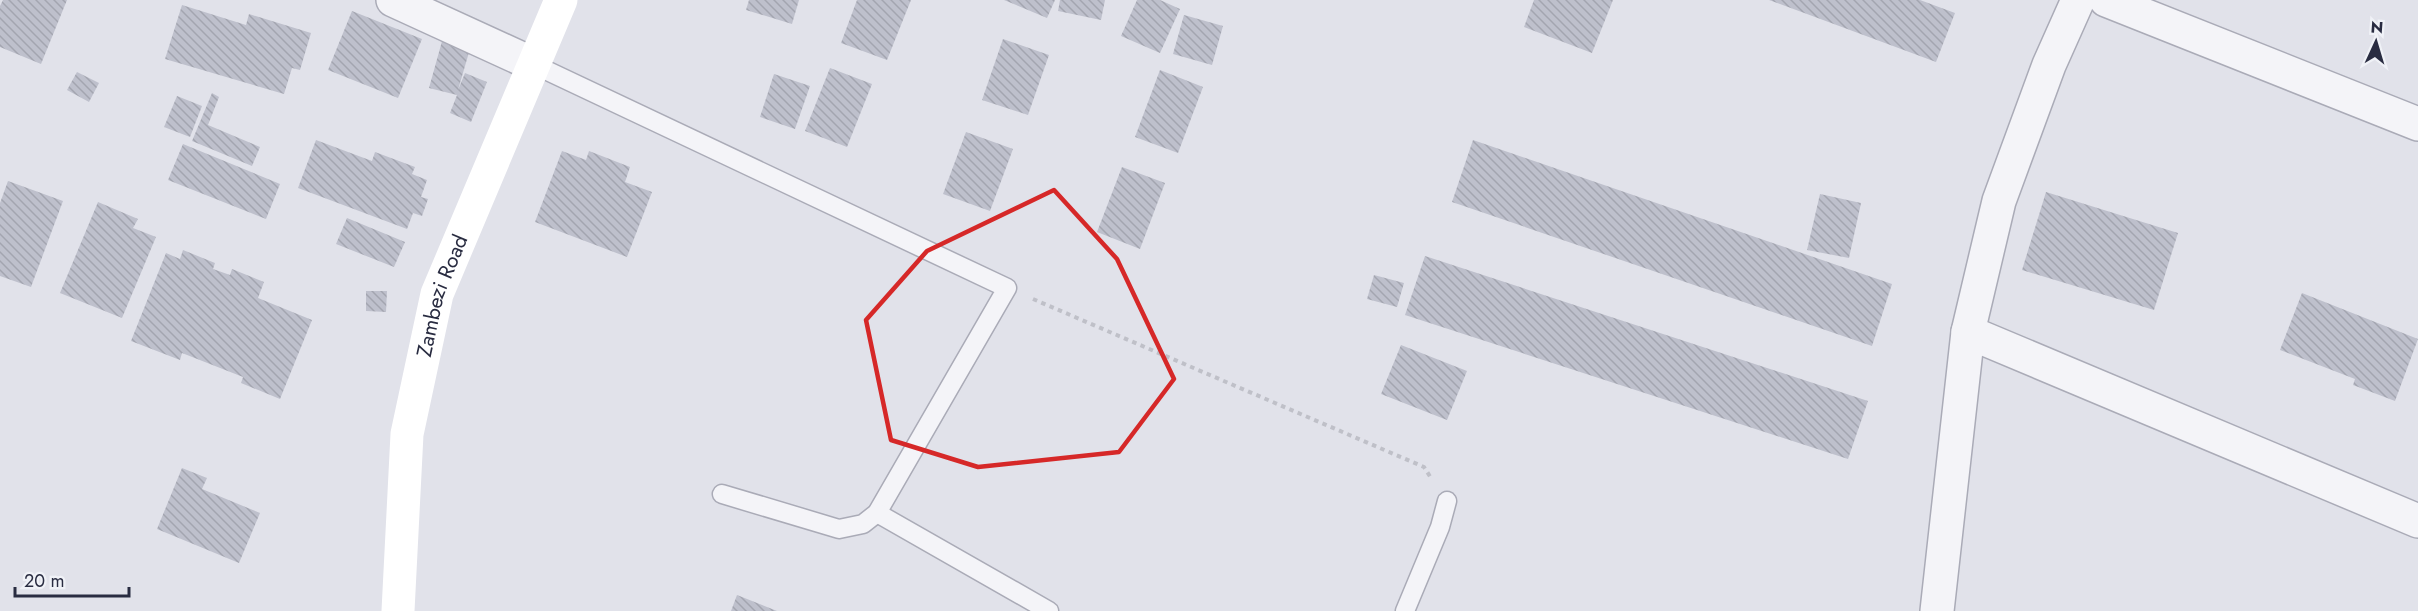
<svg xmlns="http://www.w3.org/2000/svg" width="2418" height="611" font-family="Jost,sans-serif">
<defs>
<pattern id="building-back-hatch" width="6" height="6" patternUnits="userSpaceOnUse" patternTransform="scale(1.5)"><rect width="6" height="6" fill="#bec0cc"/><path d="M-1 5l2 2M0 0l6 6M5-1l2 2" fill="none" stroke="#a3a5b0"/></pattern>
</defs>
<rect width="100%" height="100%" fill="#e1e2ea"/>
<g fill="url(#building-back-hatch)">
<polygon points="3,0 67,0 41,64 0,47 0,6"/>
<polygon points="749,0 799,0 792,24 746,10"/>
<polygon points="857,0 911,0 887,60 841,43"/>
<polygon points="1004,0 1055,0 1047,18"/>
<polygon points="1060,0 1105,0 1101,20 1058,11"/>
<polygon points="1137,0 1160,0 1180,9 1160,53 1121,36"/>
<polygon points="1534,0 1613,0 1592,53 1524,27"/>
<polygon points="1769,0 1920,0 1955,13 1936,62"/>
<polygon points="182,5 246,25 249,14 311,33 300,70 292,68 284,94 165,59"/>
<polygon points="352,11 422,39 398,98 328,70"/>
<polygon points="1184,15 1223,26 1212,65 1173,54"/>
<polygon points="444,34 472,42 458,90 465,73 487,82 471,122 450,113 457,95 429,88"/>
<polygon points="1003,39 1049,55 1028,115 982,100"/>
<polygon points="830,68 872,84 847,147 805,131"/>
<polygon points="1160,70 1203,87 1178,153 1135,137"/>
<polygon points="77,72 99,83 89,102 67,90"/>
<polygon points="774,74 810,86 795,129 760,117"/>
<polygon points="212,93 219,97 208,125 260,147 252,166 192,141"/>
<polygon points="177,96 202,106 190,137 164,127"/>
<polygon points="966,132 1013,149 990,211 943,194"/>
<polygon points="316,140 372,161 375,152 415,167 412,174 427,180 421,197 428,199 422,216 413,213 407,229 298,188"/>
<polygon points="1473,140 1892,284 1872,346 1452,202"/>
<polygon points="183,144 280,184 266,219 168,180"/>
<polygon points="562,151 586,160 589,151 630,167 625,182 652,192 627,257 535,222"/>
<polygon points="1122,167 1165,183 1140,249 1097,232"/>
<polygon points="8,181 63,201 31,287 0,276 0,203"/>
<polygon points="2046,192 2178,233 2154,310 2022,270"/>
<polygon points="1820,194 1861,203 1849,258 1807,250"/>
<polygon points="98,202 138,219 133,228 156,237 122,318 60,293"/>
<polygon points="347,218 405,242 394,267 336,244"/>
<polygon points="183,250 215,263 213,269 230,275 232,269 264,282 258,298 312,320 280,399 241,383 243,377 182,353 180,360 131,341 166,253 180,259"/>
<polygon points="1425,256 1868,401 1848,459 1405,315"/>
<polygon points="1374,275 1404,283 1397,307 1367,299"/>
<polygon points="366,291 387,291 386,312 366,311"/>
<polygon points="2302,293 2418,339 2395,401 2353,385 2355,379 2280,350"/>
<polygon points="1401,345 1467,371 1447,420 1381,394"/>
<polygon points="182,468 207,478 202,489 260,513 239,563 157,529"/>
<polygon points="737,595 777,611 731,611"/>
</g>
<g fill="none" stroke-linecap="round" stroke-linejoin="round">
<g stroke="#aaabb7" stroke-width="21">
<g id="service">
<polyline points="535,65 1007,288 877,513 863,524 839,529 722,494"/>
<polyline points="877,513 1049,611"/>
<polyline points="1405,611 1440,527 1447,501"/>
</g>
</g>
<g stroke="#aaabb7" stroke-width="36">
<g id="minor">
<polyline points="393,0 535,65"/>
<polyline points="2106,0 2418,124"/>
<polyline points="1968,332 2418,521"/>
<polyline points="1937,611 1968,332 1999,201 2049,65 2078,0"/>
</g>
</g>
<polyline stroke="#bfc0c8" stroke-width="4" stroke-dasharray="4.5 4.5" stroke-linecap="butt" points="1033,299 1424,467 1431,478"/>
<use href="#service" stroke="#f4f4f8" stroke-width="18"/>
<use href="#minor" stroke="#f4f4f8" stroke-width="33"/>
<path stroke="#fff" stroke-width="33" id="s1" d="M 398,611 L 407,434 L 437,294 L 561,0"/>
</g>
<path fill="none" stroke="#d62828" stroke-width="4.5" stroke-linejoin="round" d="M 1054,190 L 1117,259 L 1174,379 L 1119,452 L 978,467 L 891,440 L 866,320 L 927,251 Z"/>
<g text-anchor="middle" stroke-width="6" stroke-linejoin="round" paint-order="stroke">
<g font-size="21" fill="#292c41" stroke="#f0f2f7">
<text dy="7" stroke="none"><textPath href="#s1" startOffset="320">Zambezi Road</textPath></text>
</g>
</g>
<g transform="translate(2376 42) rotate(4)" stroke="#f0f2f7" stroke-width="4.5" paint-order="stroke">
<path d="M0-4.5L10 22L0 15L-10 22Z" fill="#292c41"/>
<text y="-9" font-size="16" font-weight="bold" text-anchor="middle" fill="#292c41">N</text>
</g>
<path d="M15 587v9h114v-9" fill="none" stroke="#292c41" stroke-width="3"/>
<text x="24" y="587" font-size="18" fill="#292c41" stroke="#f0f2f7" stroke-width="4.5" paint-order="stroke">20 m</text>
</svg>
